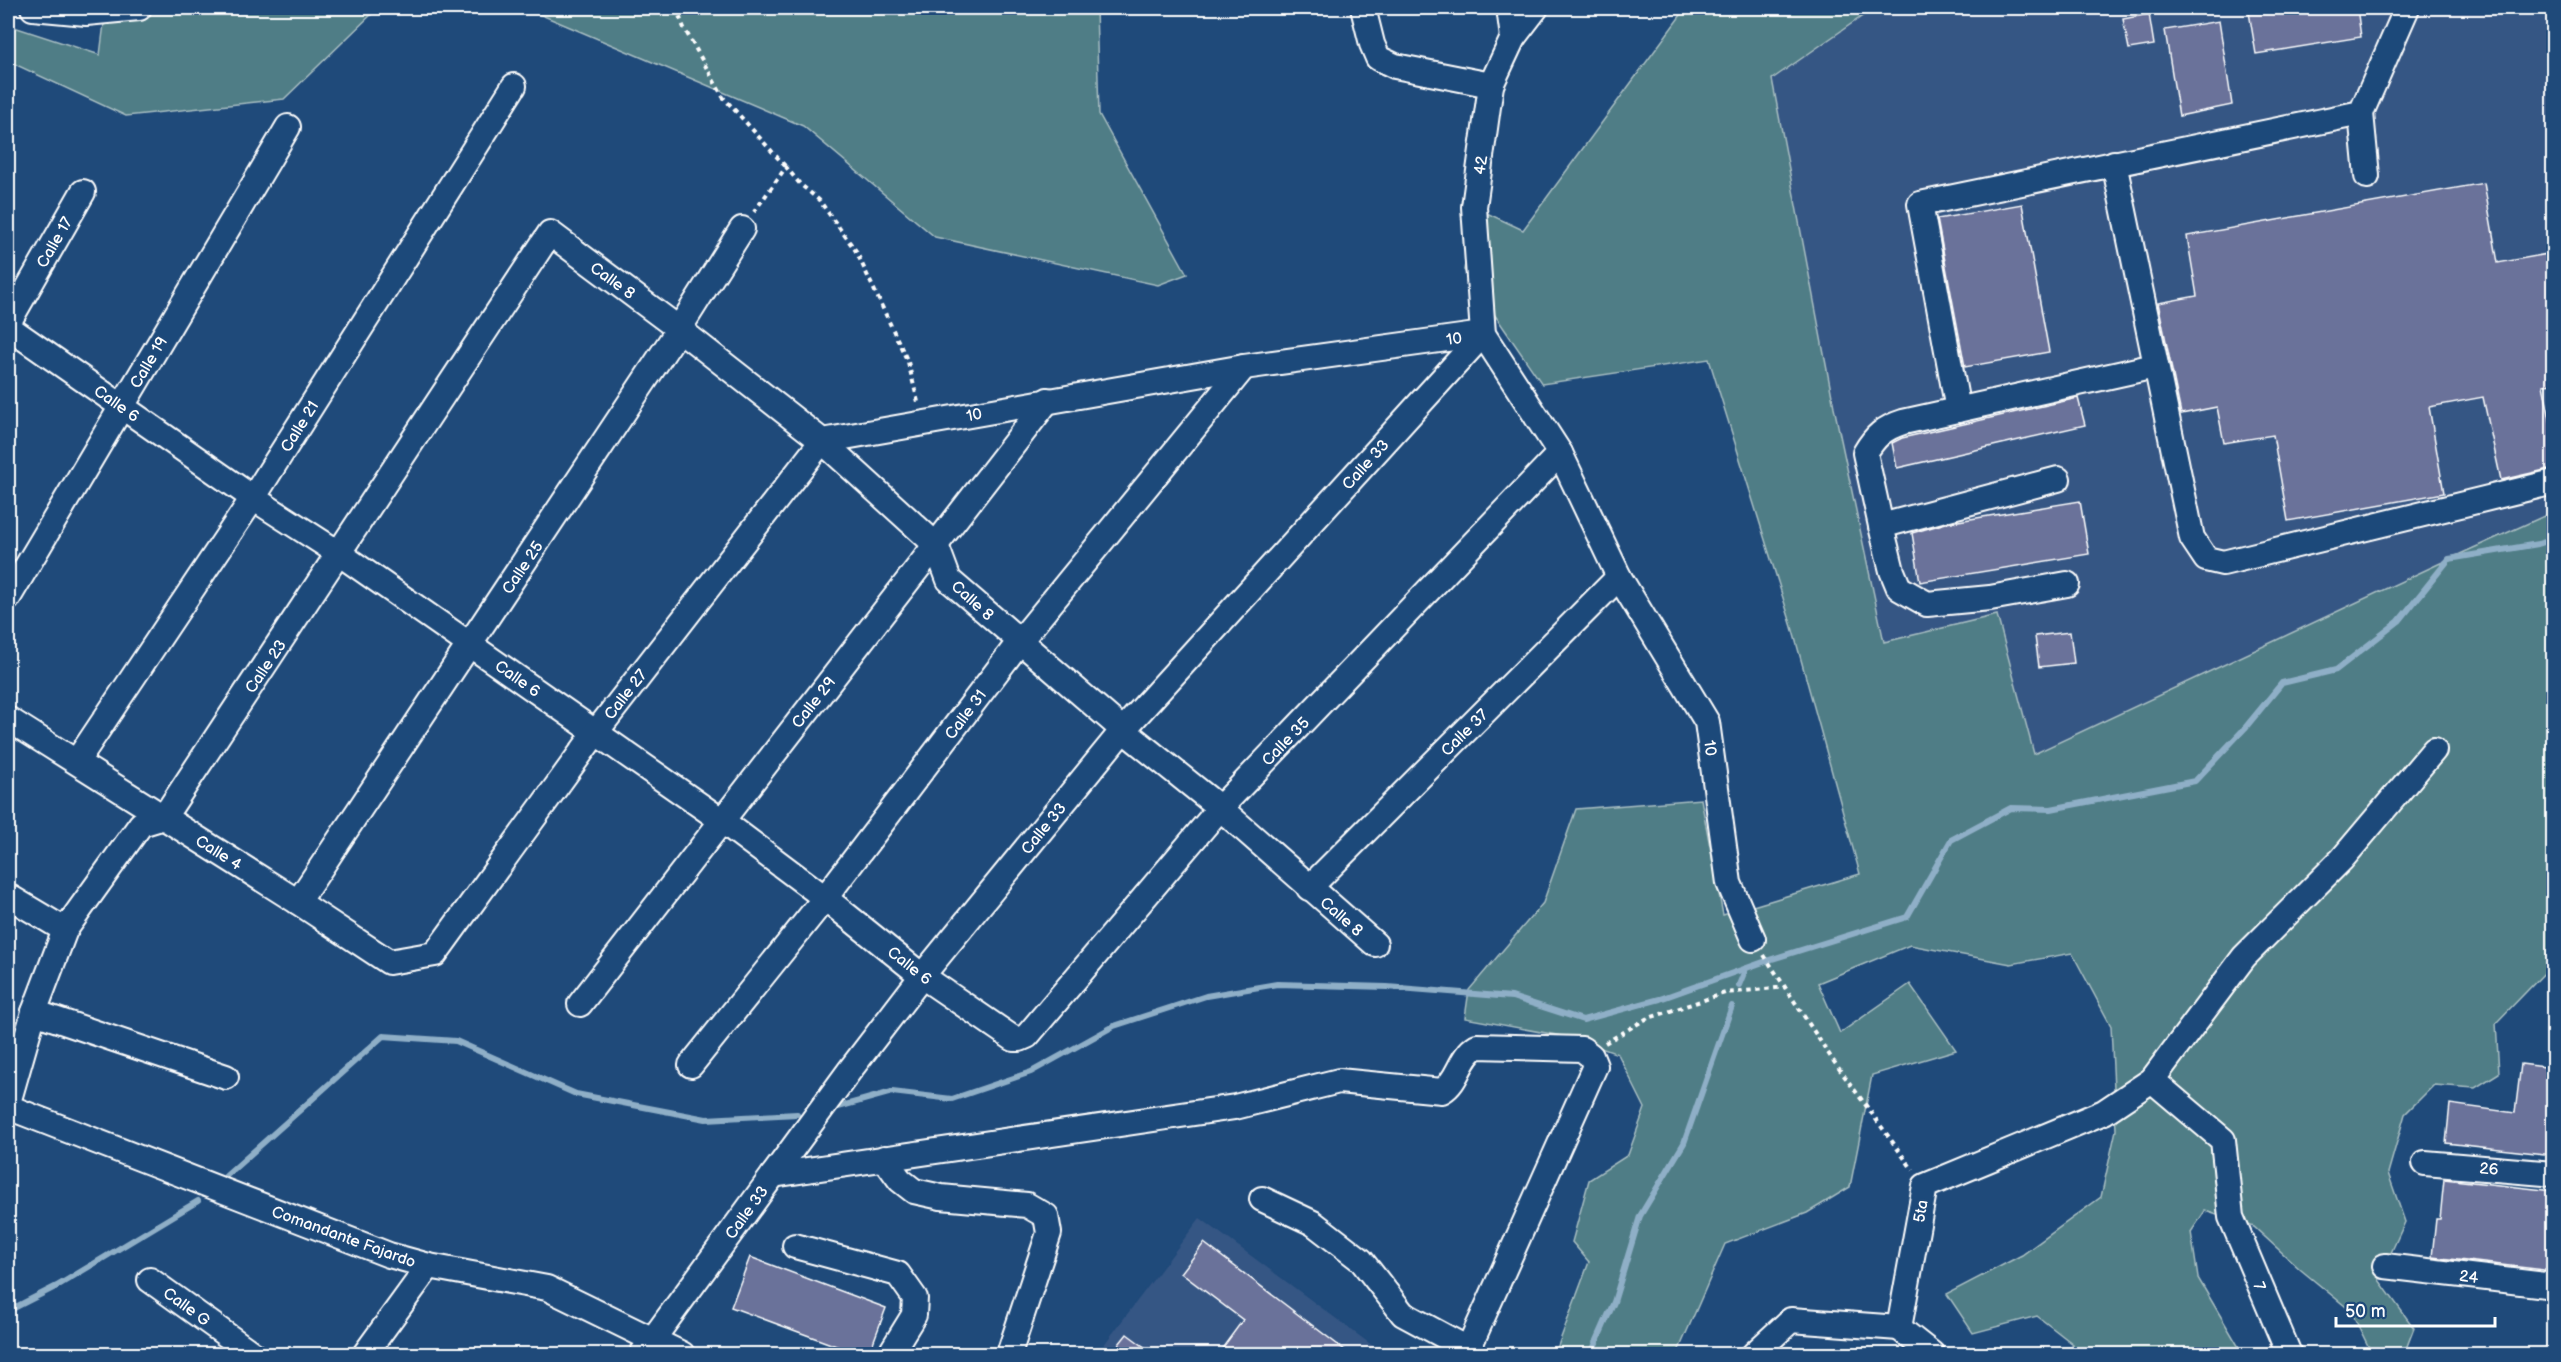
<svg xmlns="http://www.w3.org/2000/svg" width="2561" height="1362" font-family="'Balsamiq Sans',sans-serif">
<rect width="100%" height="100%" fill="#1f4a7a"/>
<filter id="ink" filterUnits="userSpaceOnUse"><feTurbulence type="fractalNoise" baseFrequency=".0167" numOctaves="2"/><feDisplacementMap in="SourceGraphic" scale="12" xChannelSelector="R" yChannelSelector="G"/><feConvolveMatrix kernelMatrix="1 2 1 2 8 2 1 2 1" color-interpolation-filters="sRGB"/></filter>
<g filter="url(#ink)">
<g fill="#365684">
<polygon points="1874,8 2553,8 2553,515 2034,754 1997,615 1884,642 1834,407 1772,79"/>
<polygon points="1200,1218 1373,1346 1374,1354 1097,1354"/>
</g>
<g fill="#507d86" stroke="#a8bec2" stroke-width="1.5">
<polygon points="106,8 378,8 284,99 126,116 8,61 8,25 100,55"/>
<polygon points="525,8 1096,8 1099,114 1187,274 1158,285 935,237 803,126"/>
<polygon points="1686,8 1874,8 1772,79 1834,407 1884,642 1997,615 2034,754 2449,559 2553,512 2553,964 2496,1023 2499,1073 2475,1088 2434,1085 2405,1114 2388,1173 2405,1222 2390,1255 2374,1262 2379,1280 2414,1328 2404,1354 2372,1354 2351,1311 2301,1270 2254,1227 2205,1211 2191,1232 2198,1278 2243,1354 2069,1354 2073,1344 2037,1316 1973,1333 1947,1294 2022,1255 2101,1197 2116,1130 2111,1026 2072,953 2011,964 1910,945 1818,983 1840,1033 1910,984 1956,1050 1872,1075 1850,1187 1807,1213 1725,1244 1677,1354 1555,1354 1589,1262 1572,1242 1589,1180 1628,1155 1645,1108 1618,1054 1573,1038 1465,1018 1469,990 1543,903 1576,809 1701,799 1723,915 1860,874 1792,627 1709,359 1542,384 1464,270 1474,207 1523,230"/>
</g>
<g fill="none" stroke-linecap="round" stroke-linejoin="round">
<g stroke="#8fafc7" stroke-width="6">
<polyline points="1739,985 1746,968"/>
<polyline points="831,1109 892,1092 952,1099 1031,1072 1114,1026 1206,996 1277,984 1387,987 1512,997 1583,1020 1660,999 1769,960 1907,917 1951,840 2011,808 2051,809 2195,781 2245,728 2282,683 2336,670 2399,621 2449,559 2538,544 2554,539"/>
<polyline points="226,1176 383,1036 456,1041 576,1094 706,1119 797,1114"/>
<polyline points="8,1311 57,1286 198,1201"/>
<polyline points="1591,1354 1614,1302 1640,1216 1684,1143 1732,1006"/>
</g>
</g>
<g fill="#6a729a" stroke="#fff" stroke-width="1.5">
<polygon points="2278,8 2357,8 2361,37 2256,54 2249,12"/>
<polygon points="2149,14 2154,45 2129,49 2123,19"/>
<polygon points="2219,21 2232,105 2179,116 2165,30"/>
<polygon points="2484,183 2498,263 2553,253 2553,384 2543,385 2553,434 2553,468 2501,480 2483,397 2429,407 2444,493 2288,521 2273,435 2224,443 2217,407 2181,414 2158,303 2197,296 2187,236"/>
<polygon points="2022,204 2049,352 1965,367 1937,219"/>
<polygon points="2078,398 2085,425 1897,468 1892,443 1902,438"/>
<polygon points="2080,501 2089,554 1920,582 1912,533 1946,523"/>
<polygon points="2070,632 2074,663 2039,667 2035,636"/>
<polygon points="2521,1064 2553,1068 2553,1155 2446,1143 2450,1104 2515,1113"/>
<polygon points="2444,1179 2553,1191 2553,1271 2432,1257 2436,1219 2440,1219"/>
<polygon points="1204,1243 1350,1354 1218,1354 1243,1320 1181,1273"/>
<polygon points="750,1257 886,1308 869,1354 858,1354 731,1307"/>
<polygon points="1127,1334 1154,1354 1111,1354"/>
</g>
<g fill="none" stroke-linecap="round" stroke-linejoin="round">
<g stroke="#fff" stroke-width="28">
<g id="minor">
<polyline points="33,8 86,13 139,8"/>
<polyline points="1363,8 1372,44 1378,58 1395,66 1491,85"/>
<polyline points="1509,8 1513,38"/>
<polyline points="1536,8 1513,38 1491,85 1474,207 1483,334 1560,453 1619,577 1707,722 1729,883 1753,939"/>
<polyline points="2361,113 2367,176"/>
<polyline points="2114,163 2192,538 2206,559 2223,563 2554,482"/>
<polyline points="8,323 83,192"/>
<polyline points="8,327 253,498 340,554 721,820 825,898 922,976 1014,1039 1020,1039 1027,1036 1220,808 1560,453"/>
<polyline points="1958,410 1920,204 2361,113 2407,8"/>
<polyline points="1881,526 2058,479"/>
<path d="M 2067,584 L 1990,598 L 1927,604 L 1899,588 L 1892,571 L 1881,526 L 1865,453 C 1875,436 1884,428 1903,422 L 2155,366"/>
<polyline points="8,598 288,127"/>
<polyline points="8,719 298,902 389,962 435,954 596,732 822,441 1244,367 1483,334"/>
<polyline points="77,761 253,498 514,86"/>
<polyline points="1309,888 1619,577"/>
<polyline points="8,896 65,930"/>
<polyline points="298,902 679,329 742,229"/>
<polyline points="580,1004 1048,400"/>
<polyline points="34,1012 226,1077"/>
<polyline points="691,1065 825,898 1020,641 1244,367"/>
<polyline points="2152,1080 2223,1140 2231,1217 2289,1354"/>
<polyline points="8,1103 34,1012 65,930 141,824 164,817 550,233 679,329 822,441 936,545 949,580 1123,730 1220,808 1375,944"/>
<polyline points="8,1107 389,1255 429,1266 547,1288 682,1354"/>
<polyline points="884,1158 900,1180 914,1191 941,1197 1027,1205 1046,1216 1049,1233 1009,1354"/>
<polyline points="2425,1163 2554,1174"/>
<path d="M 773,1175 L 1235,1107 L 1339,1081 L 1442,1091 C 1459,1081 1459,1057 1477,1046 L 1582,1049 L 1591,1056 L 1595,1066 L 1466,1354"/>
<polyline points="1262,1199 1313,1223 1361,1260 1403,1314 1468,1349"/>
<polyline points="795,1246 898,1274 915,1298 914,1315 890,1354"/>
<polyline points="2385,1266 2554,1286"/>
<polyline points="150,1280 253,1354"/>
<polyline points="1899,1328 1925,1186 2104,1112 2152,1080 2244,957 2342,859 2434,750"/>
<polyline points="1899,1328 1932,1354"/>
<polyline points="365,1354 429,1266"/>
<polyline points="642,1354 850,1070 922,976 1123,730 1483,334"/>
<polyline points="1754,1354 1791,1320 1899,1328"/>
</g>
</g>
<g stroke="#fff" stroke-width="4" stroke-dasharray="4.5 4.5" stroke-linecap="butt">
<polyline points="676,8 684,28 723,97 786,167"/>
<polyline points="754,212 786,167 800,184 819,200 856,251 908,362 918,402"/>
<polyline points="1764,955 1832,1059 1913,1170"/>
<polyline points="1605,1043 1646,1019 1725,993 1786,987"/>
</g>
<use href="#minor" stroke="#1f4a7a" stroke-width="24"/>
</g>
</g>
<g text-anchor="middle" stroke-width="4.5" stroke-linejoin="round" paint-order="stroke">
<g font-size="16" fill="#fff" stroke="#1f4a7a">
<text transform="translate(1480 165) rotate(-82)" y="6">42</text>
<text transform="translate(54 242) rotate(-60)" y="6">Calle 17</text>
<text transform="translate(613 280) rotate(36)" y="6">Calle 8</text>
<text transform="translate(1454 338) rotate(-8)" y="6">10</text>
<text transform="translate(148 362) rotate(-59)" y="6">Calle 19</text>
<text transform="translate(117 403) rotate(35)" y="6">Calle 6</text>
<text transform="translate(974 414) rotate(-11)" y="6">10</text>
<text transform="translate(299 426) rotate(-58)" y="6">Calle 21</text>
<text transform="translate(1365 464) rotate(-48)" y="6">Calle 33</text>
<text transform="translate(522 567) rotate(-56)" y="6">Calle 25</text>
<text transform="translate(973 600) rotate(42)" y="6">Calle 8</text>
<text transform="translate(265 666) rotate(-56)" y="6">Calle 23</text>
<text transform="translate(518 678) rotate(35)" y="6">Calle 6</text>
<text transform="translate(625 694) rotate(-52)" y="6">Calle 27</text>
<text transform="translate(813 702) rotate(-52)" y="6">Calle 29</text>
<text transform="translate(965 714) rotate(-53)" y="6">Calle 31</text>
<text transform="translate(1464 732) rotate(-45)" y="6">Calle 37</text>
<text transform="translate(1285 741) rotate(-46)" y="6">Calle 35</text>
<text transform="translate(1711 748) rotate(82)" y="6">10</text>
<text transform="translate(1043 828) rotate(-51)" y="6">Calle 33</text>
<text transform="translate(219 852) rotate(32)" y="6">Calle 4</text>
<text transform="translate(1342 916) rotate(41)" y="6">Calle 8</text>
<text transform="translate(910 965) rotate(38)" y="6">Calle 6</text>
<text transform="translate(2489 1168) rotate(5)" y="6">26</text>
<text transform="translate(1920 1211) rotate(-80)" y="6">5ta</text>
<text transform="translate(746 1212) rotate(-54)" y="6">Calle 33</text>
<text transform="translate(344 1236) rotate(20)" y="6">Comandante Fajardo</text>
<text transform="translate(2469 1276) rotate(7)" y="6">24</text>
<text transform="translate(2260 1286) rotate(67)" y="6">7</text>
<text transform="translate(187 1306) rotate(36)" y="6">Calle G</text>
</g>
</g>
<rect width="2561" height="1362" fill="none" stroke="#1f4a7a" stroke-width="30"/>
<rect x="15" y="15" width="2531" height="1332" fill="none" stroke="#fff" stroke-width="2" filter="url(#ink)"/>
<path d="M2336 1317v9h159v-9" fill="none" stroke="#ffffff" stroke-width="3"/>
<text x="2345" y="1317" font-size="18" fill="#ffffff" stroke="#1f4a7a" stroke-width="4.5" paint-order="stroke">50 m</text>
</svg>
